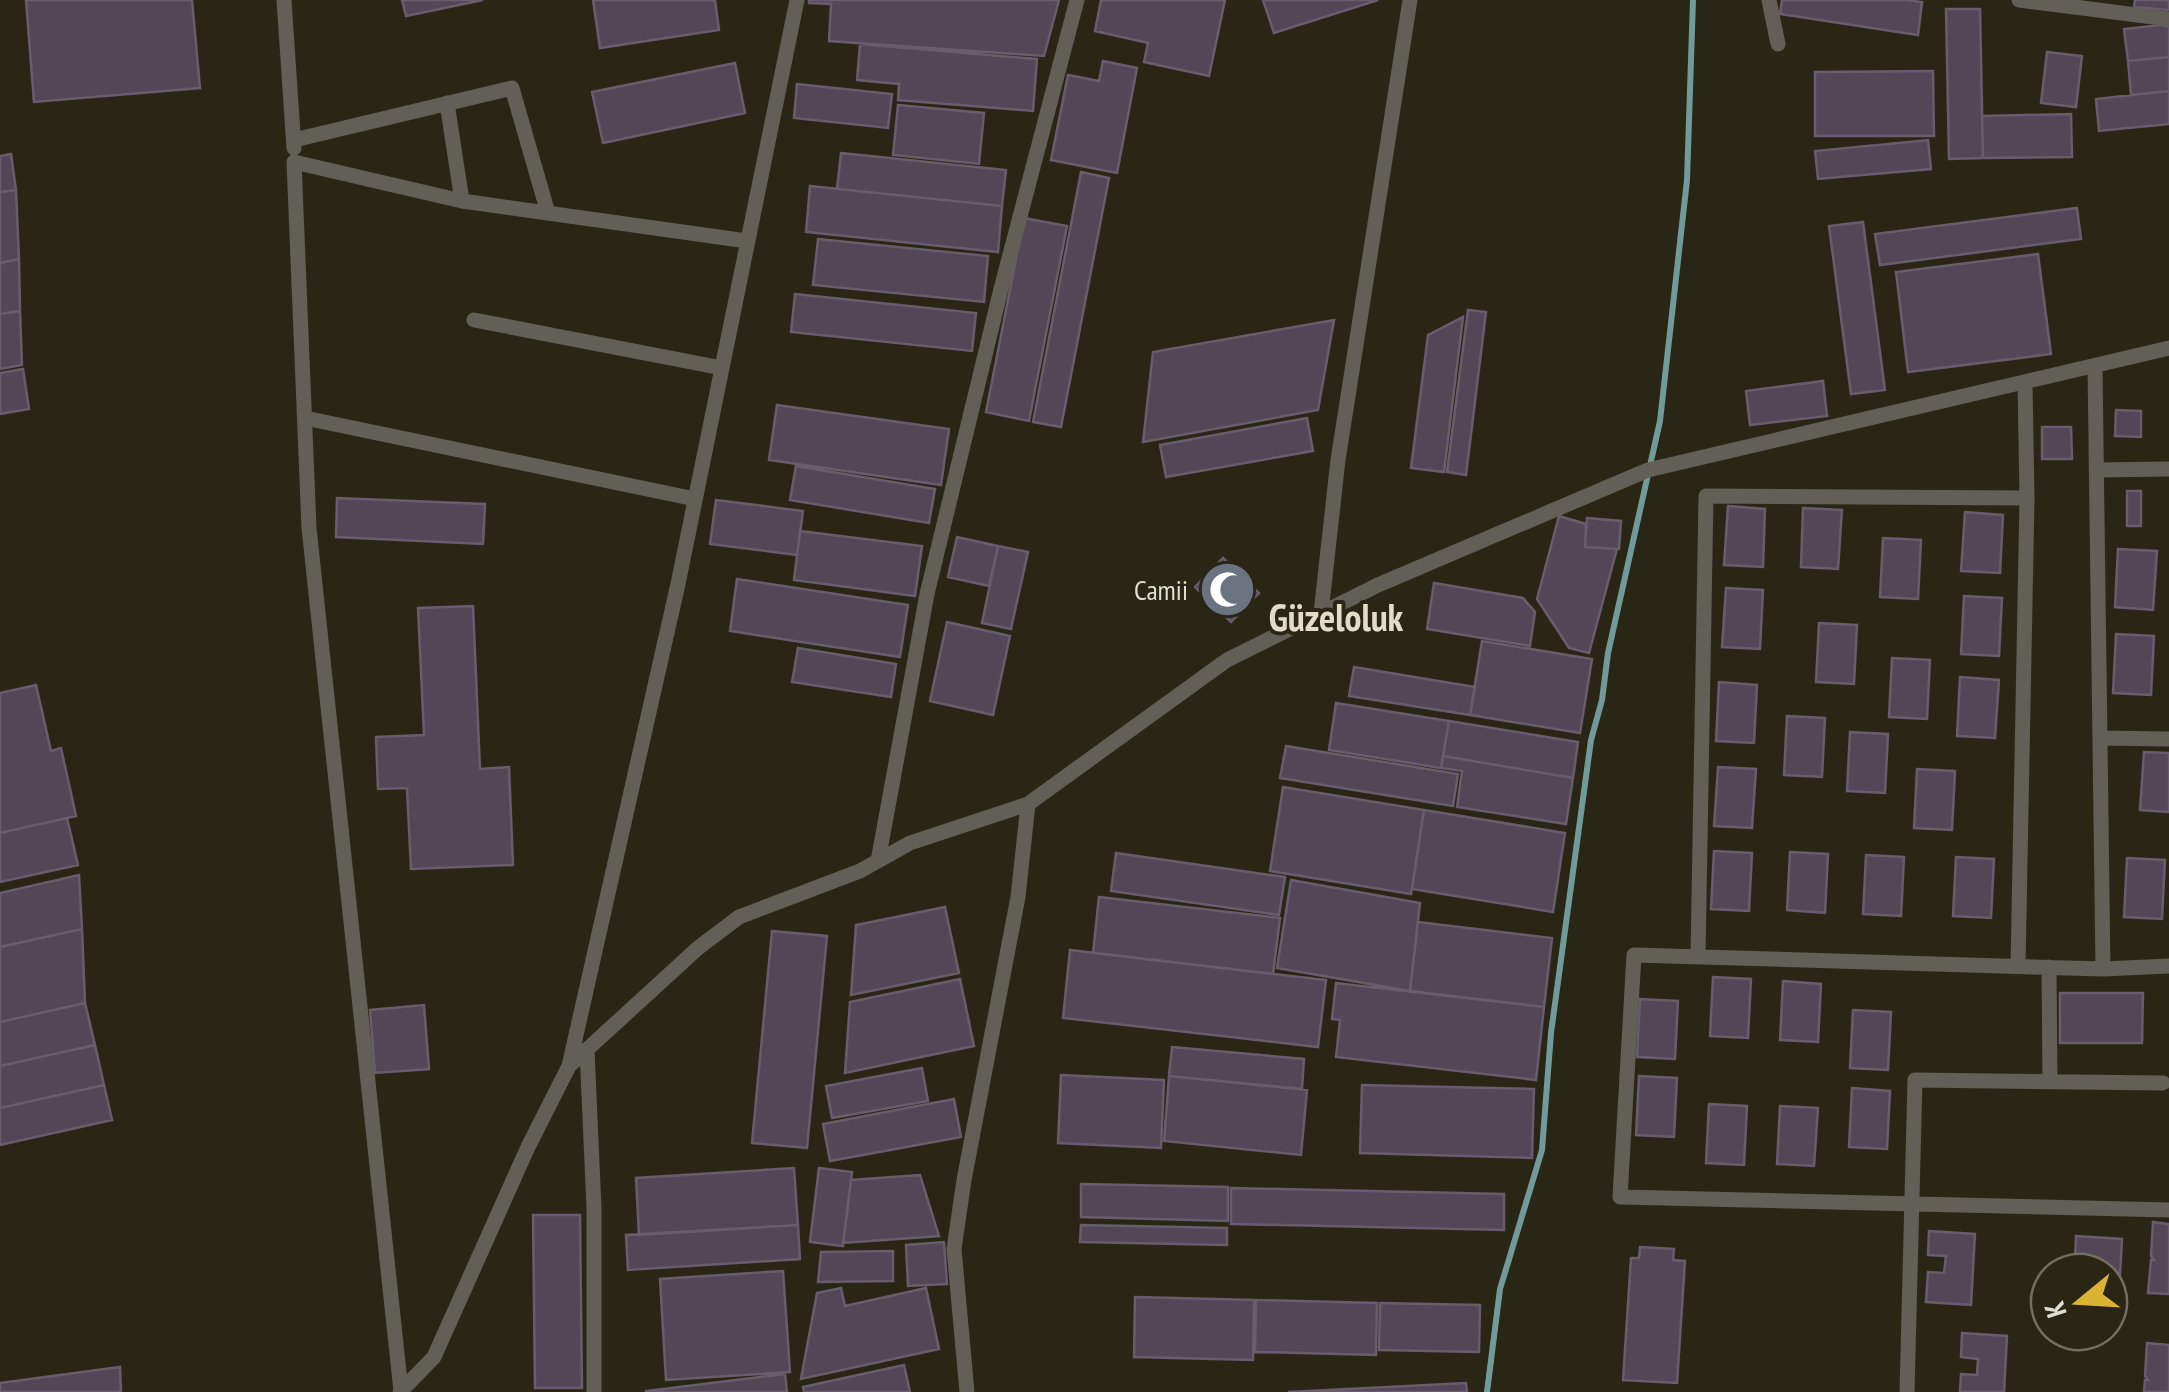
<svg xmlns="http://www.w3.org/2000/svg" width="2169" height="1392" viewBox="0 0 2169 1392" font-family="'PT Sans Narrow',sans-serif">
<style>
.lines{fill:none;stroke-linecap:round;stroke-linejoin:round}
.stream{stroke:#719a9c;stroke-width:6}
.building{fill:#534757;stroke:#695c6d;stroke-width:2.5}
.minor{stroke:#625f57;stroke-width:15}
.labels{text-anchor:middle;stroke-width:8;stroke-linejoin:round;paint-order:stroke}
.poi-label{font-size:28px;fill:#dfded3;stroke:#292615;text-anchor:end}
.district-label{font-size:38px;font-weight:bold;fill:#e1ddc7;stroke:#292615}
</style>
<rect width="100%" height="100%" fill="#292615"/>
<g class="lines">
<!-- stream -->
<path class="stream" d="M1487,1392L1500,1289L1542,1150L1551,1033L1591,740L1602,700L1608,653L1660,421L1687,180L1693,0"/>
</g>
<!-- building -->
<path class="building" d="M26,0H192L200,88L34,102Z
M402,0H483L406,16Z
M593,0H715L719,30L600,48Z
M809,0H1059L1044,56L829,41L831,4L809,3Z
M1101,0H1225L1209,76L1144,62L1148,43L1095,31Z
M1263,0H1378L1274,33Z
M1782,0H1906L1922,2L1918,35L1780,14Z
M2135,0H2169V10L2134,7Z
M1946,9H1980L1983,158L1949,159Z
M2161,25L2169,27V57L2128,61L2124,29Z
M860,44L1037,59L1033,111L898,100L899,84L857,80Z
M2047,52L2082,56L2076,107L2041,103Z
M2169,57V91L2131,95L2128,61Z
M1103,61L1137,68L1117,173L1051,160L1068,75L1099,81Z
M735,63L745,113L603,143L592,92Z
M1933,71L1934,136H1815V72Z
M797,84L892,94L888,128L794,118Z
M2169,91V124L2099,131L2096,99Z
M898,105L984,113L979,164L893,155Z
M2071,114L2072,157L1983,158L1982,116Z
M1928,140L1931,169L1818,179L1815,151Z
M841,153L1006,170L1002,206L837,189Z
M11,154L16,190L0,192V156Z
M1081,172L1109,178L1061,427L1033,422Z
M810,186L1002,206L998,252L806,232Z
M16,190L19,259L0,263V192Z
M2077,208L2081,239L1880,265L1875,234Z
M1024,218L1067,226L1029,421L986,412Z
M1863,222L1885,390L1851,394L1829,226Z
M818,239L988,256L984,302L813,285Z
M2038,254L2051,354L1908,372L1896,272Z
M19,259L20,311L0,314V263Z
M795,294L976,313L972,351L791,332Z
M1468,310L1486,312L1466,475L1447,472Z
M20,311L22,365L0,369V314Z
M1463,317L1444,472L1411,468L1428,335Z
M1334,320L1318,410L1143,442L1153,352Z
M23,369L29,409L0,414V373Z
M1823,381L1827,416L1750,425L1746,391Z
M777,405L949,429L941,485L769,460Z
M2116,410L2141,411V437L2115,436Z
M1307,418L1313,451L1166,477L1160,445Z
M2042,427H2071L2072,459H2042Z
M796,466L935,489L929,523L790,500Z
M2127,491H2141V526H2127Z
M337,498L485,504L483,544L336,537Z
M716,500L803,511L797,555L710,544Z
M1728,506L1765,509L1763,567L1724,565Z
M1803,508L1842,510L1838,569L1801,567Z
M1965,512L2003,515L2000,573L1961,571Z
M1559,516L1586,524L1585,547L1617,549L1589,653L1569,648L1537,599Z
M1587,518L1621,521L1619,549L1585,547Z
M800,531L922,546L915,596L794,580Z
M957,537L998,546L989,586L948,577Z
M1883,538L1921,540L1918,599L1880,597Z
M998,546L1028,552L1011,629L982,623Z
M2118,549L2157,551L2153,610L2115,607Z
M1223,558L1259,593L1231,622L1195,587Z
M737,579L908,605L900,657L730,631Z
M1434,583L1523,598L1535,612L1530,646L1427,629Z
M1726,588L1763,590L1760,649L1722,647Z
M1964,596L2002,598L1999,656L1961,654Z
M473,606L480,769L509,767L513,865L411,869L407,788L378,789L376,737L424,735L418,608Z
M947,622L1010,636L993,715L930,701Z
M1819,623L1857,625L1854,684L1816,682Z
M2116,634L2154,636L2151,695L2113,693Z
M1482,641L1592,659L1580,733L1470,715Z
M798,648L896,664L891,697L792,682Z
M1892,658L1930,660L1927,719L1889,717Z
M1354,667L1475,687L1470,715L1349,696Z
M1960,677L1999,680L1995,738L1957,736Z
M1719,682L1757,685L1754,743L1716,741Z
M36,685L51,751L61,748L76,816L0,833V693Z
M1336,703L1449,721L1441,768L1329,750Z
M1787,716L1825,718L1822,777L1784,775Z
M1449,721L1578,742L1573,778L1443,756Z
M1850,732L1888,734L1885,793L1847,791Z
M1286,746L1458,774L1453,806L1280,778Z
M2144,752L2169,753V812L2140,810Z
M1443,756L1573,778L1566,824L1457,807L1462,771L1441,768Z
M1718,767L1756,769L1752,828L1714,826Z
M1917,769L1955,771L1952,830L1914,828Z
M1283,787L1424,810L1411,894L1270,871Z
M1424,810L1565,833L1553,912L1412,889Z
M67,818L78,865L0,882V833Z
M1714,851L1752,853L1749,911L1711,909Z
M1790,852L1828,854L1825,913L1787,910Z
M1116,853L1285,877L1279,915L1111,891Z
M1866,855L1904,857L1901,916L1863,914Z
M1956,857L1994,859L1991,918L1953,916Z
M2127,858L2165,860L2162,919L2124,917Z
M79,875L82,929L0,947V893Z
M1291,880L1420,903L1410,991L1277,968Z
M1099,897L1280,918L1273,974L1093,953Z
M945,907L959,973L851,995L856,925Z
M1418,922L1552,938L1544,1007L1410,991Z
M82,929L85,1003L0,1022V947Z
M772,931L827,936L807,1148L752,1143Z
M1070,950L1326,980L1318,1047L1063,1018Z
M1713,977L1751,979L1748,1038L1710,1036Z
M960,979L974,1046L845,1073L850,1002Z
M1783,981L1821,984L1818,1042L1780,1040Z
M1336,983L1544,1007L1536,1080L1336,1057L1340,1020L1332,1019Z
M2060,993H2143L2142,1043H2060Z
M1640,999L1678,1001L1675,1059L1637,1057Z
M85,1003L95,1045L0,1066V1022Z
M424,1005L429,1069L375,1073L370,1010Z
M1853,1010L1891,1012L1888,1070L1850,1068Z
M95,1045L104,1085L0,1108V1066Z
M1172,1047L1304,1059L1302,1089L1169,1076Z
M922,1068L928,1101L832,1118L826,1086Z
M1061,1075L1164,1080L1161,1148L1058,1143Z
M1169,1076L1307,1090L1301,1155L1164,1141Z
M1639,1076L1677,1078L1674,1137L1636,1135Z
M104,1085L112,1120L0,1145V1108Z
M1362,1085L1534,1089L1532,1158L1360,1153Z
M1852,1088L1890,1091L1887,1149L1849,1147Z
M954,1099L961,1137L830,1161L823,1124Z
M1709,1104L1747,1106L1744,1165L1706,1163Z
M1780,1106L1818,1108L1814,1166L1777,1164Z
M794,1168L798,1225L639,1235L636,1178Z
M819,1168L852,1172L843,1246L810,1242Z
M920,1175L939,1236L843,1243L851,1180Z
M1081,1184L1228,1187V1221L1081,1217Z
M1231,1188L1504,1194V1230L1231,1224Z
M533,1215H580L582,1388H535Z
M2153,1222L2169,1224V1294L2148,1293L2151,1260H2154L2151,1256Z
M798,1225L800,1259L628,1270L626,1235Z
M1081,1225L1227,1228V1245L1080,1242Z
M1929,1231L1975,1234L1971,1305L1926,1302L1928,1272L1944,1273L1946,1256L1928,1255Z
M2076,1236L2122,1239L2118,1310H2109V1272H2092L2093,1262L2075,1261Z
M944,1242L947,1284L908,1286L906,1245Z
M1640,1247L1674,1249L1673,1260L1685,1261L1677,1383L1623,1380L1631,1258H1639Z
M893,1251V1281L818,1282L821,1252Z
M783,1271L790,1372L666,1380L660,1279Z
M841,1288L845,1306L926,1288L939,1349L801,1379L817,1293Z
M1135,1297L1254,1300L1253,1360L1134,1357Z
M1256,1300L1377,1303L1376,1355L1255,1352Z
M1380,1303L1480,1305L1479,1352L1379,1350Z
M1962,1333L2007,1336L2004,1392H1960L1961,1374L1977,1375L1978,1359L1961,1357Z
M2147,1343L2169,1345V1392H2144L2145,1380H2148L2145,1376Z
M904,1365L910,1392H804L803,1387Z
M120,1367L121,1392H0V1383Z
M785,1374L787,1392H646V1391Z
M1466,1383L1467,1392H1288Z"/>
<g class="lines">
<!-- minor -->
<path class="minor" d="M284,0L294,148
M1769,0L1778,44
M2019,0L2169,19
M447,103L462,201
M294,140L512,88L548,213
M474,320L722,368
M2095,366L2103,969
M2025,383L2027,498
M305,418L695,499
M2096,470L2169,469
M1321,613L1338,460L1410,0
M2100,738L2169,739
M878,861L927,594L1002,285L1077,0
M1698,957L1706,496L2027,498L2018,966
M2169,966L2103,969L1634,955L1620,1197L2169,1210
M2049,967L2050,1082
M587,1050L594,1208V1392
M569,1066L678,584L797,0
M401,1391L309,528L294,162L462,201L747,241
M400,1392L434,1357L528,1147L569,1066L698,948L739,917L860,871L910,843L1028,804L1227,660L1378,585L1648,470L2169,348
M967,1392L954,1249L964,1180L1018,897L1028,804
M1907,1392L1915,1080L2163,1083"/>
</g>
<!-- icons -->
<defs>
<symbol id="mosque-disc" viewBox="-11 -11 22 22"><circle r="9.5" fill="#6b7280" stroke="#292615"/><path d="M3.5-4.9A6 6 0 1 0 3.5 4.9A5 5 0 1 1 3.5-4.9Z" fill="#fff"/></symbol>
</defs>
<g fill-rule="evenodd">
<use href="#mosque-disc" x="1196" y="558" width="63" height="63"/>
</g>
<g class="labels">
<!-- poi labels -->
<g class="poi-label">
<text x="1188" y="600">Camii</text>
</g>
<!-- district labels -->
<g class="district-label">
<text x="1336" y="631">Güzeloluk</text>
</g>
</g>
<!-- north arrow -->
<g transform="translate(2079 1302) rotate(252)"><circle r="48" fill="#292615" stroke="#727061" stroke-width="2.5"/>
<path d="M0-8L18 38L0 25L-18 38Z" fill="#dbb333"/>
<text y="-15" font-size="28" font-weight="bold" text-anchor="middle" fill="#dfded3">K</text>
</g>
</svg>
